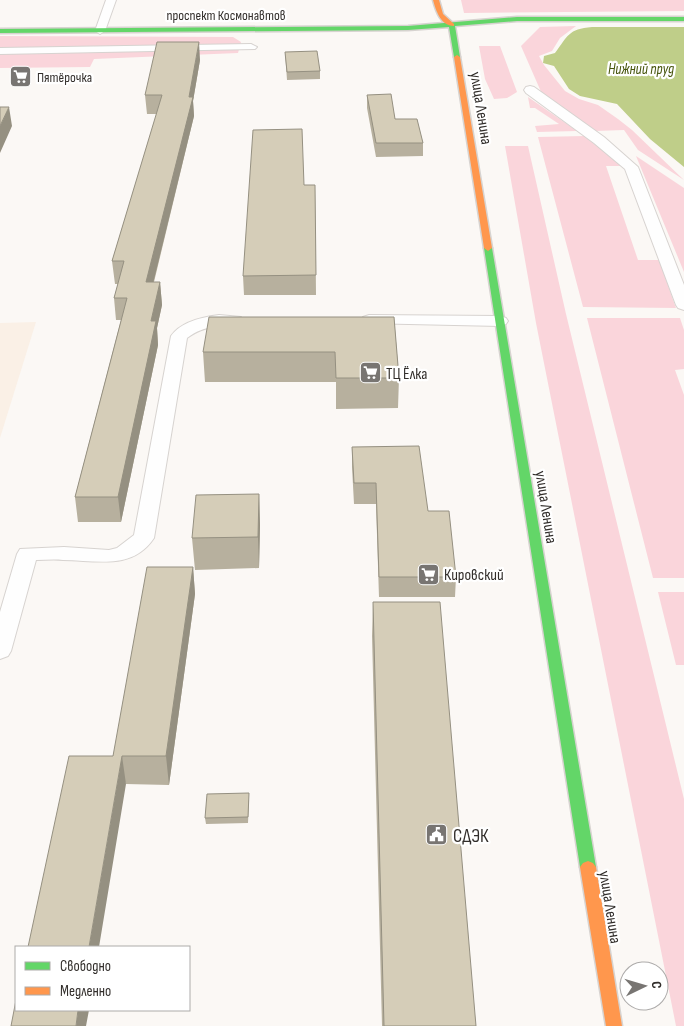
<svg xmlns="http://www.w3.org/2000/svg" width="684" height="1026" viewBox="0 0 684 1026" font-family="'Sofia Sans Condensed',sans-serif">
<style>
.built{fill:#faf0e6}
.green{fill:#fad5db}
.water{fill:#bfce89}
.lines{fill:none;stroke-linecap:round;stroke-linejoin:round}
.street-casing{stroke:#d7d3d0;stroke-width:2}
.fast-casing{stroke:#d7d3d0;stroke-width:3}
.slow-casing{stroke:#d7d3d0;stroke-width:3}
.street{fill:#fefefe;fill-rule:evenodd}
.fast{fill:#63d668;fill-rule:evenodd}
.slow{fill:#ff974d;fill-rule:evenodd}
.wall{fill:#b7b09e}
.shaded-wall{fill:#959081}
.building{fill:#d5cdb8;stroke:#959081}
.labels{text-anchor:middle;stroke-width:4.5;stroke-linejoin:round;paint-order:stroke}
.far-street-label{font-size:14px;fill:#322e2b;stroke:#fff}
.far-poi-label{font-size:14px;fill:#322e2b;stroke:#fff;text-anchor:start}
.far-water-label{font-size:15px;font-style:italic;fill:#47550d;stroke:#fff}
.street-label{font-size:16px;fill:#322e2b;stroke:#fff}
.poi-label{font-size:16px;fill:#322e2b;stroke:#fff;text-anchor:start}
.near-poi-label{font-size:19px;fill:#322e2b;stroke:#fff;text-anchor:start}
</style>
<rect width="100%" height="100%" fill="#fbf8f5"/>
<!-- built -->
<path class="built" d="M36,322L0,438V323Z"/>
<!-- green -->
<path class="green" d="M461,0H684V11L464,13Z
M576,26L560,38L552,51L539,56L544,65L565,91L579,99L598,105L618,119L632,130L684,180L638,150L624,130L595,131L542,94L521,46L540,27Z
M0,36L233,37L241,42L238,53L94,59L90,67L0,68Z
M479,46H500L517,92L507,98L494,99L485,79Z
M528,97L577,131L537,132L535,126L559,124L535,108H530Z
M584,136L623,166H606L638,260H659L676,308L583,307L538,137Z
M505,146H528L566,314L684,799V1026H676L536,323Z
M636,156L684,188V272Z
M587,318H680L684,330V369L675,370L684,395V578H653Z
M658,592H684V665H676Z"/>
<!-- water -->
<path class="water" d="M592,27H684V167L650,139L617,104L580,96L569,89L554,66L543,63L544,56L555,53C568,36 568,29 592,27Z"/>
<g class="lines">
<defs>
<path id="street" d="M106,0H116L105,31L100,34L95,31Z
M251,44L257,47L255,49L0,54V48Z
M530,86L534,87L604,137L638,167L684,285V310L678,308L676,305L625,169L594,143L526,93L524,90L526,87Z
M219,315L241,317L243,320L241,323C219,329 207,323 187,338L154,538C132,571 96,560 63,560C54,559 45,560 36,560L11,651L8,656L0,659V612L17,554L20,549L64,547L109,550L117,548L134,535L171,336C181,322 202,317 219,315Z
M369,315L500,316L506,318L508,321L506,324L500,326L363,323L361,320L363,317Z"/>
<path id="fast" d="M517,17H684V21H517L455,26L460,57L457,59L454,57L449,27L408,30L0,33V29L408,26Z
M488,245L492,248L596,867L593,871L588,873L583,871L580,867L484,248Z"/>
<path id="slow" d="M433,0H439L443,14L454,24V26C441,26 436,11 433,0Z
M457,55L460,57L492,248L488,251L484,248L454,57Z
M588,861L593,863L596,867L622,1026H606L580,867L583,863Z"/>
</defs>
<!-- street casing -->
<use href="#street" class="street-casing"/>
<!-- fast casing -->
<use href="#fast" class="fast-casing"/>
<!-- slow casing -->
<use href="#slow" class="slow-casing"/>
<!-- street -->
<use href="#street" class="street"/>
<!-- fast -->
<use href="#fast" class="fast"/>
<!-- slow -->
<use href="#slow" class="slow"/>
</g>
<!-- wall -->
<path class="wall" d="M285,52L320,71V79L287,80Z
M200,60L193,101L194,116L154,282H160L162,305L157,328L158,345L121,522H78L75,497L121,320H116L114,298L118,284H115L112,261L157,114H147L145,95Z
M367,95L423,143V156L376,157L367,108Z
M304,185H315L316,295H244L243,276Z
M394,317L399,378L398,408L336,409V382H205L203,352Z
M352,447L428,511L456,577L455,597H379L376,504H354L352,467Z
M259,494L260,525L259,568L195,570L192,538Z
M193,567L195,594L169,785L126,784L113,756Z
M373,602L476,1026H382L372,636Z
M249,800L248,823L206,824L205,818Z"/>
<!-- shaded-wall -->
<path class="shaded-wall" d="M199,42L200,60L193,101L194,116L148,304L146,282L189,97Z
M9,107L12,126L0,153V126Z
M160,282L162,305L157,328L158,345L121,522L118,497L151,321Z
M259,494L260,525L259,568L258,537Z
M193,567L195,594L169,785L166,756Z
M122,756L126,784L99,947H89Z
M78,1010H89L86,1026H76Z"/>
<!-- building -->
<path class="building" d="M157,42H199L189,97H193L146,282H160L151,321H156L118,497H75L127,298H114L124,261H112L162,95H145Z
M317,51L320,71L287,72L285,52Z
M391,94L395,119H417L423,143H376L367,95Z
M0,107H9L0,126Z
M302,129L304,185H315L316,275L243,276L253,130Z
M209,317H394L399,378H336L335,352H203Z
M419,446L428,511H449L456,577H379L376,483H354L352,447Z
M259,494L258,537L192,538L196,495Z
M147,567H193L166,756H122L89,947H28L69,756H113Z
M373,602H440L476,1026H384Z
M249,793L248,817L205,818L207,794Z
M16,1000V1010H78L76,1026H11Z"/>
<!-- icons -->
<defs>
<symbol id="supermarket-square" viewBox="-11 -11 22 22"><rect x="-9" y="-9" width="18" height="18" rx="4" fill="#787572" stroke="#fff"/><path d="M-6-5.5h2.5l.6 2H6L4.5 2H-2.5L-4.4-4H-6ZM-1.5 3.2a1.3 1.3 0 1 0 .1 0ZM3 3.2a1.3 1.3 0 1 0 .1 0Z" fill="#fff"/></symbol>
<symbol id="civic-square" viewBox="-11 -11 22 22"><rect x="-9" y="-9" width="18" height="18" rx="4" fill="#787572" stroke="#fff"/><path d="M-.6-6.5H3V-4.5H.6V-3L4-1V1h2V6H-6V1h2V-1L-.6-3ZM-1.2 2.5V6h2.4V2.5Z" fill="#fff"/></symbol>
</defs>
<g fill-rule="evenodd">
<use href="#supermarket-square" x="8" y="64" width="25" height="25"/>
<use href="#supermarket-square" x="358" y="360" width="25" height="25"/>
<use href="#supermarket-square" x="416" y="562" width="25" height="25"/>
<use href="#civic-square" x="424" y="822" width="25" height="25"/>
</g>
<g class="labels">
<!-- far-street labels -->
<g class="far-street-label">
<text x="226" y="20">проспект Космонавтов</text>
</g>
<!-- far-poi labels -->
<g class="far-poi-label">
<text x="37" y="82">Пятёрочка</text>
</g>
<!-- far-water labels -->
<g class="far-water-label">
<text x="641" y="74">Нижний пруд</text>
</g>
<!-- street labels -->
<g class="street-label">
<text transform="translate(482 108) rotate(81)" y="6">улица Ленина</text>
<text transform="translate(547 507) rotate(81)" y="6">улица Ленина</text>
<text transform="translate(611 907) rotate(81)" y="6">улица Ленина</text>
</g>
<!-- poi labels -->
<g class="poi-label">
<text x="386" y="379">ТЦ Ёлка</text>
<text x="444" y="580">Кировский</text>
</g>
<!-- near-poi labels -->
<g class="near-poi-label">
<text x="453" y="842">СДЭК</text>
</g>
</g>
<!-- legend -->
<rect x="15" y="946" width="175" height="65" fill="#ffffff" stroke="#adabaa"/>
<rect x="25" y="962" width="25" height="8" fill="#63d668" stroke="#adabaa"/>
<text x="60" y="971" font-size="15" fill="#322e2b">Свободно</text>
<rect x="25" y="987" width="25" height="8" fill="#ff974d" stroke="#adabaa"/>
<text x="60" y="996" font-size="15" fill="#322e2b">Медленно</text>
<!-- north arrow -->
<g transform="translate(644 986) rotate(85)"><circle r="24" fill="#ffffff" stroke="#adabaa"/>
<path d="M0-4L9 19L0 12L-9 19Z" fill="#787572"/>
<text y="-8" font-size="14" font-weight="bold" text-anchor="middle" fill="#322e2b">С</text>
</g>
</svg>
